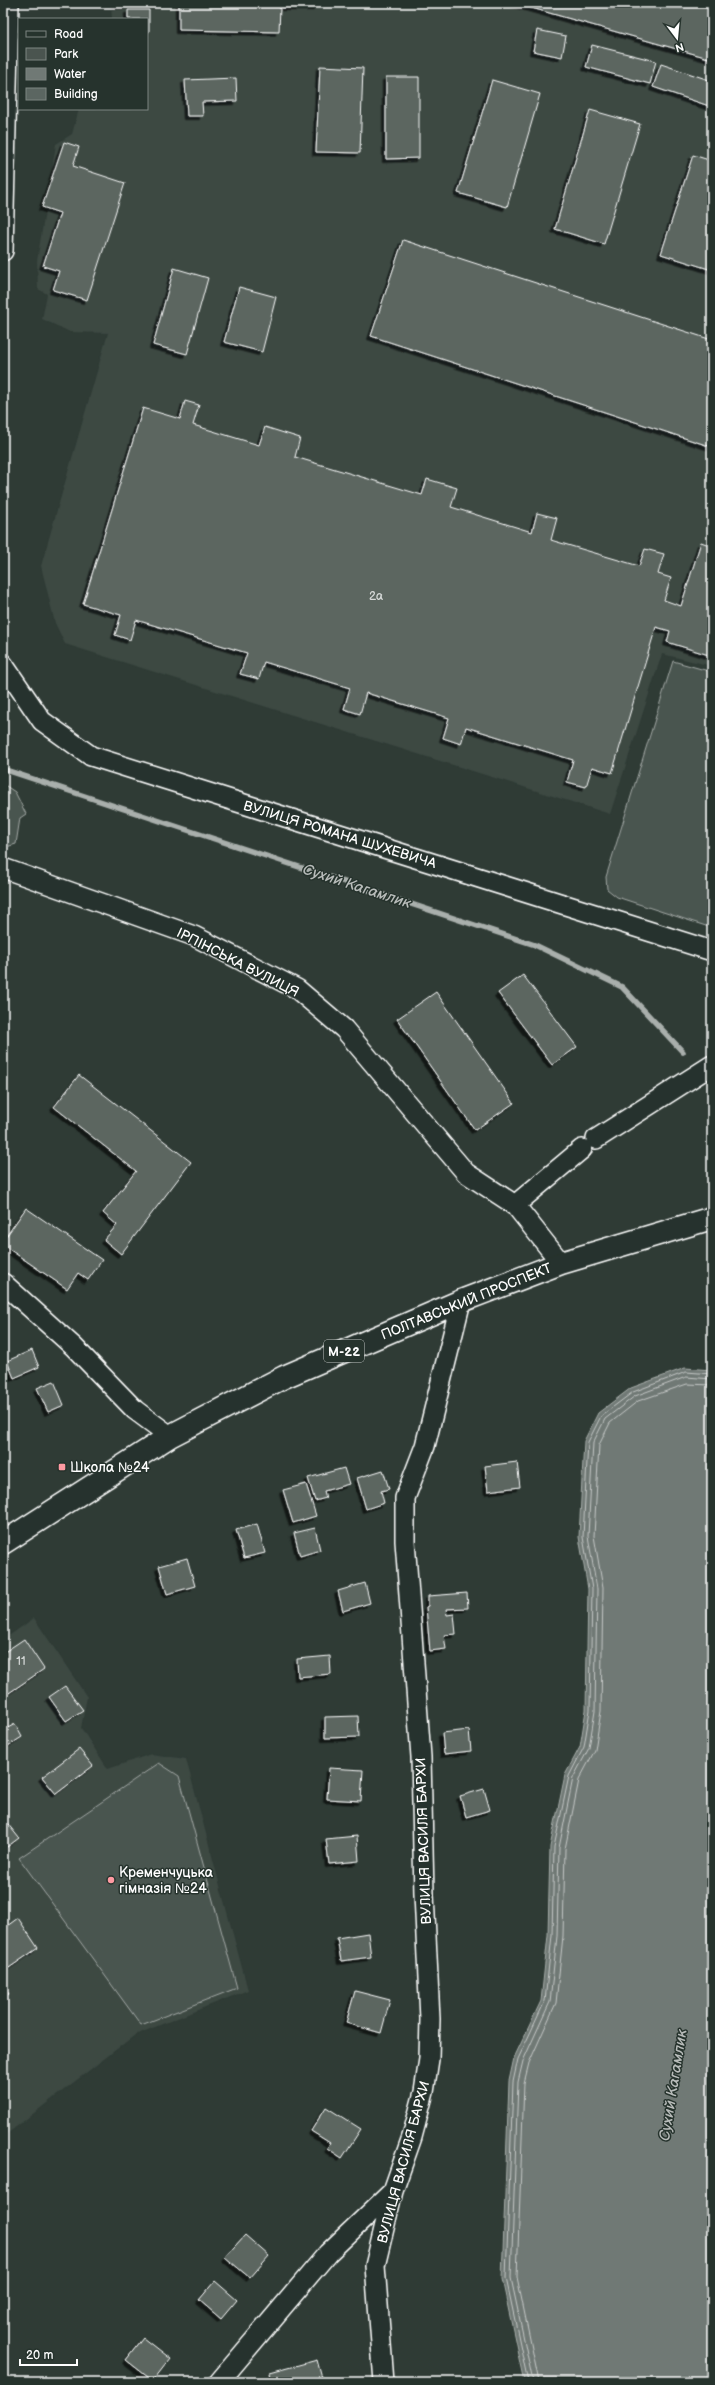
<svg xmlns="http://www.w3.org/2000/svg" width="715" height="2385" viewBox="0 0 715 2385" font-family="'Balsamiq Sans',sans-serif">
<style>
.built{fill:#3c4842}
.green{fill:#4a544f;stroke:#a4aaa7}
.water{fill:#707975;stroke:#a9afac}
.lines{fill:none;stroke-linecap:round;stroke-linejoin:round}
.shore{stroke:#c6c9c8;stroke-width:1}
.stream{stroke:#a9afac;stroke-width:5.5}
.building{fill:#5b6661;stroke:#fff;filter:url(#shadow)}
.minor-casing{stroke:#fff;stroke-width:22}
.highway-casing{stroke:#fff;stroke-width:25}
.minor{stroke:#26332d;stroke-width:19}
.highway{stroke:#26332d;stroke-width:22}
.poi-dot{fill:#ff9aa2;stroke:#26332d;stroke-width:1.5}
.labels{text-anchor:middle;stroke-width:3;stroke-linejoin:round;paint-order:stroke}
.number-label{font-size:12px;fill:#d6d9d8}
.shield{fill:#26332d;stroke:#bec2c0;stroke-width:1}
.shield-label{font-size:13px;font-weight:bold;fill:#fff}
.street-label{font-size:14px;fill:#fff;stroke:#26332d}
.poi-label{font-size:14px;fill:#fff;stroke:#26332d;text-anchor:start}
.water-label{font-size:15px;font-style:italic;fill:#b8bcba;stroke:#26332d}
</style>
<defs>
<filter id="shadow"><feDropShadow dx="-3.5" dy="3.5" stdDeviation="0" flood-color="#0009"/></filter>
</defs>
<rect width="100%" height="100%" fill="#2f3b35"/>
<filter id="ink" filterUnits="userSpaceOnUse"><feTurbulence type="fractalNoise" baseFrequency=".025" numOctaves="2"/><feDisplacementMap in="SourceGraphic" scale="8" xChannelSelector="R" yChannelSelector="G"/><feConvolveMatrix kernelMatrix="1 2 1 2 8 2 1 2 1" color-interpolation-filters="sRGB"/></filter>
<g filter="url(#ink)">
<!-- built -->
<path class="built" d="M111,3H712V666L662,654L610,814L65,644L55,623L41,566L108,333L70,332L42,319L47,294L38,289L37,261L56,144L72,134L79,109H147V19H112Z
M34,1618L87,1697L81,1728L108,1769L151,1754L186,1759L248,1990L135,2035L3,2137V1640Z"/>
<!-- green -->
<path class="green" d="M673,661L712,672V928L617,897L607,889L606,877Z
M3,784L15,792L26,814L20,818L16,844L3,848Z
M159,1763L179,1776L237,1988L141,2025L19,1858Z"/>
<!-- water -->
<path class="water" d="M685,1368L712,1370V2382H524L502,2279L509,2081L514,2058L541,2001L548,1935L550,1847L565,1775L580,1747L586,1710L588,1589L579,1537L584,1441L598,1413L631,1388Z"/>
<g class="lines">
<!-- shore -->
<path class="shore" d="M528,2382L506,2278L513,2082L518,2059L545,2001L552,1935L554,1847L569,1776L584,1747L590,1710L592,1589L583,1537L588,1442L601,1416L633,1392L686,1372L712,1374
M533,2382L511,2278L518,2082L523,2061L550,2002L557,1936L559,1848L573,1778L589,1748L595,1711L597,1589L588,1536L593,1443L605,1419L635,1396L686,1377L712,1379
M539,2382L517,2277L524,2083L529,2063L556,2003L563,1936L565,1849L579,1780L595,1750L601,1711L603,1588L594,1536L599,1445L610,1423L638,1401L687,1384L712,1385"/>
<!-- stream -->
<path class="stream" d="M3,769L535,945L622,987L683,1052"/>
</g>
<!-- building -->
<path class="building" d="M115,3H157V5H115Z
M179,3H317V7H280L279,32L179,30Z
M514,3H712V59Z
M128,10H149V32H147V19H128Z
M537,30L566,36L562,57L533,51Z
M592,45L656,61L650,84L586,67Z
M661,64L712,81V107L653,87Z
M320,66L363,68L360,153L316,152Z
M386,77H419V158L386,159Z
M236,78L237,101L202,102L203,116H187L185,80Z
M492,80L540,94L507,207L458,193Z
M590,110L640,124L604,244L555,229Z
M64,142L79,147L73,166L125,183L87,300L53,290L59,271L43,266L60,213L42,207Z
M693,155L712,161V270L661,254Z
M403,240L712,340V447L371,336Z
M174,268L208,278L187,354L153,345Z
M239,287L276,297L262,352L224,342Z
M185,401L199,405L193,425L259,445L265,427L300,438L295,457L422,495L427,479L457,488L451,507L532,532L537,513L557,518L551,540L554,541L639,566L645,549L664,554L658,574L671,578L664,600L681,606L701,542L712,546V656L667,642L670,631L656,627L612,773L592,767L586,787L567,782L573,760L466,727L461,744L443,738L449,718L366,693L360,714L344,709L350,688L264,662L259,679L240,674L247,653L136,620L130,640L115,635L121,615L83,604L143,408L180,419Z
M523,975L577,1047L552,1065L498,993Z
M436,992L514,1103L475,1130L397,1019Z
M79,1075L191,1162L121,1254L104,1240L117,1225L103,1213L136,1171L54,1107Z
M26,1208L102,1260L88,1280L78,1273L67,1289L3,1245V1241Z
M32,1350L39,1367L14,1378L7,1361Z
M54,1381L64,1405L48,1412L37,1388Z
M517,1462L520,1487L488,1491L485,1466Z
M344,1468L349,1484L324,1491L326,1498L315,1501L308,1478Z
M383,1470L389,1489L381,1491L384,1503L366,1509L357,1478Z
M306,1484L316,1516L293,1523L283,1490Z
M257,1524L265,1553L244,1558L236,1530Z
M315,1528L320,1550L300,1556L294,1533Z
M187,1558L195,1586L167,1594L159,1566Z
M365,1583L370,1603L343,1611L338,1591Z
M467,1593L468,1608L446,1609L447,1615L454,1614L456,1634L444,1635L446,1649L430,1651L426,1607L428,1606V1596Z
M24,1639L44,1669L3,1697V1653Z
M330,1656L331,1674L298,1677L297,1659Z
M65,1686L83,1710L66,1721L49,1697Z
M358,1716L359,1737L325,1738V1717Z
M3,1723L6,1729L15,1724L22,1737L3,1749Z
M469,1730L471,1751L444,1754L442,1733Z
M79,1749L93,1766L56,1794L42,1777Z
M329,1768L363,1770L361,1801L327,1799Z
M484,1789L490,1810L466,1817L460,1796Z
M3,1818L19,1838L3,1850Z
M357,1836L359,1861L329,1864L326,1839Z
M18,1918L38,1948L3,1972V1929Z
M368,1933L371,1957L341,1961L337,1938Z
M3,1985L9,1994L3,1998Z
M355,1991L390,2000L381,2033L346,2023Z
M326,2107L361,2129L342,2158L327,2148L330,2143L311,2131Z
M245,2235L269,2256L250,2278L225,2257Z
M215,2281L237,2300L221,2319L199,2300Z
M143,2338L170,2359L153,2381L126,2360Z
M317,2360L323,2382H271L269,2373Z"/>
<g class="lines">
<defs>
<path id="minor" d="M3,251L9,3
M3,664L42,721L91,756L712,951
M3,868L194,936L297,989L344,1029L466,1173L515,1205L561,1263
M596,1139L712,1065
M515,1205L582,1149
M3,1283L74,1347L135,1410L170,1436
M219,2382L328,2253L393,2191
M384,2382L375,2266L393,2191L412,2137L424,2092L429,2059L430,2019L424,1894L421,1757L405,1541V1498L425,1446L461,1301"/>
<path id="highway" d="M3,1543L170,1436L284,1377L461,1301L561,1263L712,1218"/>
</defs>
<!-- minor casing -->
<use href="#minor" class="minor-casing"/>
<!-- highway casing -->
<use href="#highway" class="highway-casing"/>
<!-- minor -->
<use href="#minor" class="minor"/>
<!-- highway -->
<use href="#highway" class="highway"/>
</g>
</g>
<!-- markers -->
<g class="poi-dot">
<rect x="58" y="1463" width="8" height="8" rx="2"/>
<circle cx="111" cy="1880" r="4"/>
</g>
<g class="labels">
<!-- number labels -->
<g class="number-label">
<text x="376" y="600">2а</text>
<text x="21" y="1665">11</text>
</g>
<!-- shield labels -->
<rect class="shield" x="324" y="1340" width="40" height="22" rx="3"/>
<g class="shield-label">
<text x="344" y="1356">М-22</text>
</g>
<!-- street labels -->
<g class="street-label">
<text transform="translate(340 834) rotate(17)" y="5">ВУЛИЦЯ РОМАНА ШУХЕВИЧА</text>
<text transform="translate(238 962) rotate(27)" y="5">ІРПІНСЬКА ВУЛИЦЯ</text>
<text transform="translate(466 1301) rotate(-22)" y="5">ПОЛТАВСЬКИЙ ПРОСПЕКТ</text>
<text transform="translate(423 1841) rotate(-92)" y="5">ВУЛИЦЯ ВАСИЛЯ БАРХИ</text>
<text transform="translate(403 2162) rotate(-75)" y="5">ВУЛИЦЯ ВАСИЛЯ БАРХИ</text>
</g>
<!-- poi labels -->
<g class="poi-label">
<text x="70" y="1472">Школа №24</text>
<text x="119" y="1877">Кременчуцька<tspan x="119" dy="16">гімназія №24</tspan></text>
</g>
<!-- water labels -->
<g class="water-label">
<text transform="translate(357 886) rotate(18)" y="5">Сухий Кагамлик</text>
<text transform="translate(673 2085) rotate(-81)" y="5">Сухий Кагамлик</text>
</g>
</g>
<!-- margin -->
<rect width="715" height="2385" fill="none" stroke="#26332d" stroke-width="16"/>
<rect x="8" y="8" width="699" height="2369" fill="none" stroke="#fff" stroke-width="1.5" filter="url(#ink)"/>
<!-- legend -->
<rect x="18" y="18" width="130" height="92" fill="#26332d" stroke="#7d8581"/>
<rect x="26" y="31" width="20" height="6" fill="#26332d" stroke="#7d8581"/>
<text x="54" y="38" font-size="12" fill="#ffffff">Road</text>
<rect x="26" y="48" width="20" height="12" fill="#4a544f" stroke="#7d8581"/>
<text x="54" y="58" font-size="12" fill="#ffffff">Park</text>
<rect x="26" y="68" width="20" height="12" fill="#707975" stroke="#7d8581"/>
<text x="54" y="78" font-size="12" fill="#ffffff">Water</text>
<rect x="26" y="88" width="20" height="12" fill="#5b6661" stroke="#7d8581"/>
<text x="54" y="98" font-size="12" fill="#ffffff">Building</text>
<!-- north arrow -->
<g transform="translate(677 38) rotate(164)" stroke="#26332d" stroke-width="3" paint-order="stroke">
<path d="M0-3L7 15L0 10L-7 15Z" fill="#ffffff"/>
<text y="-6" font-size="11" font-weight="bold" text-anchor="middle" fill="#ffffff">N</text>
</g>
<!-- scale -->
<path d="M20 2359v6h57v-6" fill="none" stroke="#ffffff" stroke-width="2"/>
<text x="26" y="2359" font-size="12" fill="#ffffff" stroke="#26332d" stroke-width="3" paint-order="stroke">20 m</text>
</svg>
